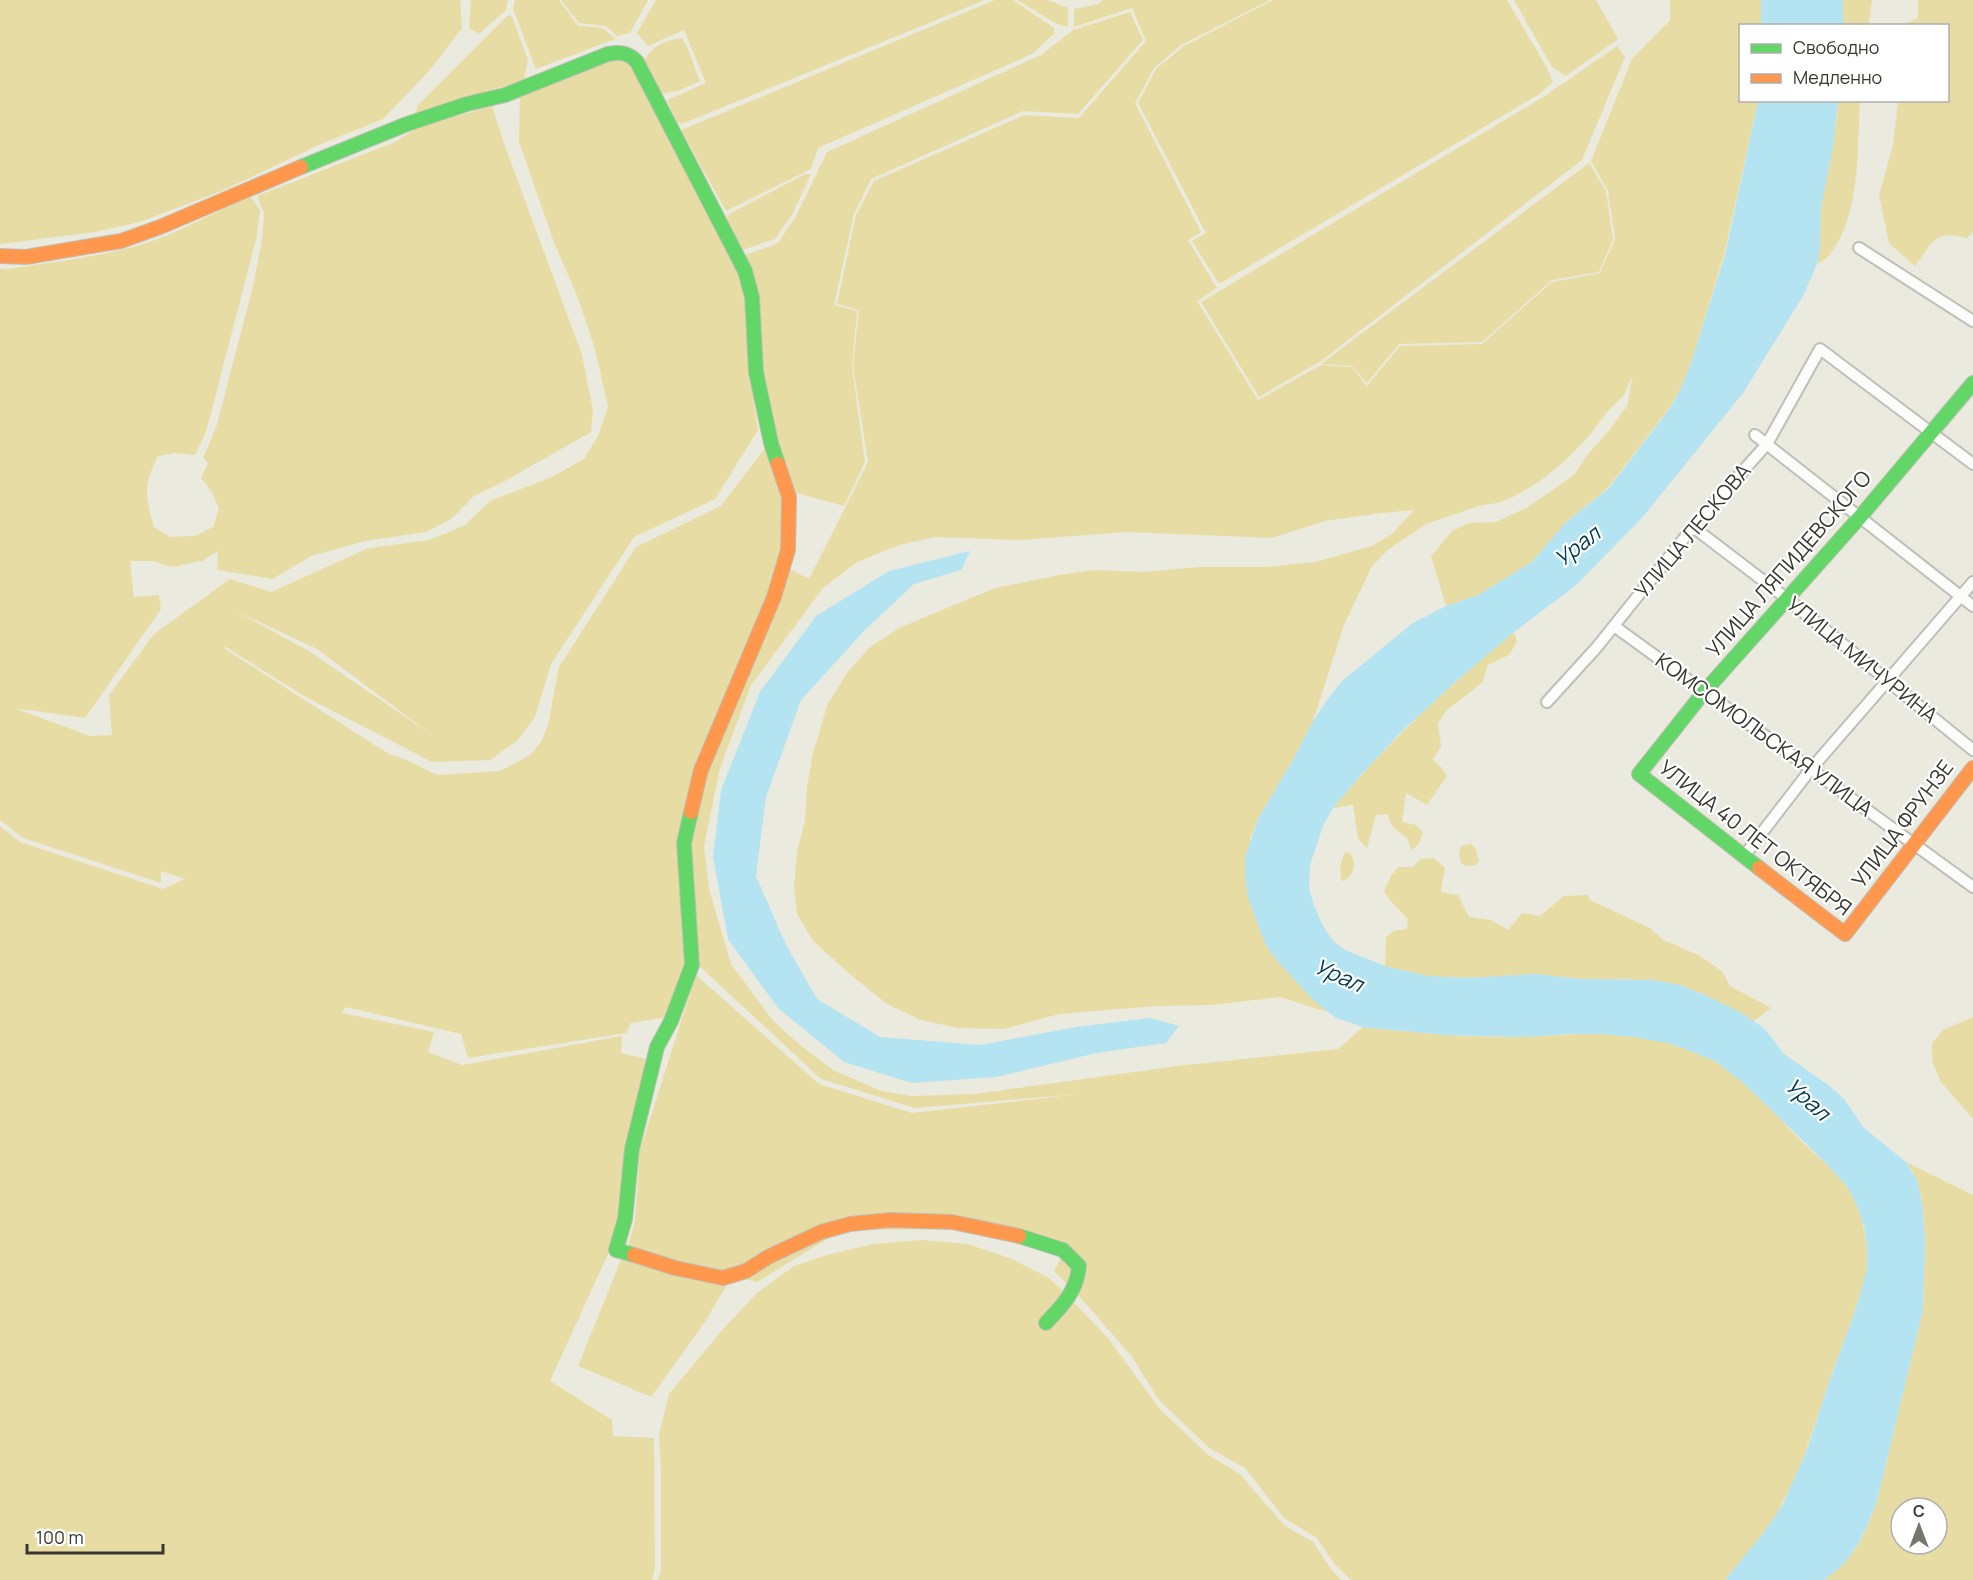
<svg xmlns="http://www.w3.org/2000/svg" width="1973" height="1580" viewBox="0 0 1973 1580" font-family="Manrope,sans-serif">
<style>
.green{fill:#e7dda4;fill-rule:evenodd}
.water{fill:#b4e3f2}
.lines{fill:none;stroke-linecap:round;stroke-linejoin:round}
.street-casing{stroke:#c0bfb7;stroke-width:14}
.fast-casing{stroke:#c0bfb7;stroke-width:16}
.slow-casing{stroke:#c0bfb7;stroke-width:16}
.street{stroke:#fcfcfa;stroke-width:10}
.fast{stroke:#63d668;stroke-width:14}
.slow{stroke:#ff974d;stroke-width:14}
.labels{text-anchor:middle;stroke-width:4.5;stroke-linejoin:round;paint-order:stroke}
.street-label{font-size:21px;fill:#38372f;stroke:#fff}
.water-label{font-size:22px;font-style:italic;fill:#003c4d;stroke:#fff}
</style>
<rect width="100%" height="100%" fill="#ebeadf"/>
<!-- green -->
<path class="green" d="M0,0H460L462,28L430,70L383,119L321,144L224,190L140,222L95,232L0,244Z
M471,0H508L506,10L479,34L469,28Z
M515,0H559L578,26L603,28L615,39L536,69L513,9Z
M561,0H648L630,33L617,36L606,26L579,23Z
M656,0H985L682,124L677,122L667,100L706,83L684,30L648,46L637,33Z
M995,0H1013L1054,28V34L1032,54L818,148L811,169L726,211L681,130Z
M1017,0H1048L1068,8V27L1057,24Z
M1103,0H1270L1181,45L1154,68L1135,103L1201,232L1188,240L1217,288L1197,301L1258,400L1321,365L1352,367L1367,386L1400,346L1482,344L1552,282L1600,273L1615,239L1608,191L1591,161L1632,59L1670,20V0H1761V25L1740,26V100L1758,101L1724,255L1690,366L1681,388L1670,407L1608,488L1566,522L1532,562L1478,595L1446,606L1431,556L1452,531L1469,523L1496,522L1528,507L1574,475L1588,454L1608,432L1627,406L1633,374L1624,395L1607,412L1589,436L1565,461L1540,481L1517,495L1498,503L1482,505L1426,524L1388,550L1372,566L1344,625L1313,721L1295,756L1258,819L1250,839L1293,979L1327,1012L1280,997L1212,1005L1157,1006L1059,1014L1004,1029L958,1028L921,1020L887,1004L852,976L813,941L797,914L794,887L797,852L805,820L807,786L813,753L827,706L847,673L869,648L899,628L995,588L1059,575L1094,570L1144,572L1199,567H1266L1315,562L1372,546L1392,534L1414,510L1382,513L1325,521L1272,538L1126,532L1020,540L936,537L899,545L857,562L823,588L751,685L720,768L704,846L709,889L731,964L773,1021L800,1045L833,1070L881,1091L912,1096L975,1094L1177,1066L1338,1049L1363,1027C1412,1032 1460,1037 1509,1037C1564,1037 1621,1026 1674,1045C1687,1049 1703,1054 1715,1061C1746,1079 1773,1111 1797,1137C1814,1154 1835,1168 1848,1189C1856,1201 1862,1216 1864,1230C1867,1242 1869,1256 1867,1268C1867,1276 1863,1284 1861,1292C1853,1318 1843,1344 1833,1370C1817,1415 1806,1460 1783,1502C1770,1527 1745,1560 1725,1580H1351L1335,1565L1317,1538L1284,1518L1245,1468L1209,1448L1158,1399L1133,1358L1078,1295L1054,1271L1061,1258L1000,1229L842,1230L757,1282L627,1251L635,1221L640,1150L696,975L819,1084L912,1113L1080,1094L915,1108L821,1079L696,963L686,841L703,770L786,567L809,579L868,462L853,366L859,310L837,304L856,215L874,181L1024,115L1079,118L1146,41L1132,8L1074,27V9L1099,4Z
M1273,0H1507L1547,68L1553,82L1538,95L1219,284L1192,241L1206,233L1138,103L1156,69L1184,46Z
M1514,0H1596L1618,39L1566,76L1552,67Z
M1843,0H1872L1869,25L1843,26Z
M1918,0H1973V232L1967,238C1934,229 1933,242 1915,266L1889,243L1879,195L1893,145L1898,101L1948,100V26L1901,25L1918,18Z
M1130,12L1143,40L1078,114L1023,111L871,179L854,214L834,305L857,311L852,367L865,462L844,506L793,492L771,430L743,256L778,243L796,216L827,152L1041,55L1073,30Z
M508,15L512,17L528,60L524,80L415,114L418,105Z
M682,38L688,49L700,81L678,91L661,94L644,61C653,45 664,41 682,38Z
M1617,46L1625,57L1582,160L1321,361L1259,397L1201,302L1548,94Z
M614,55L633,59L741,266L747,295L749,368L758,430L715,499L634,537L551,664L535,717L517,741L490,760L432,762L304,696L224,646L225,649L389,754L404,759L438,775L500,771L530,755L541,742L548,725L559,667L636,547L721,506L765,448L788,500L775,587L681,841L690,965L674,1016L631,1023L626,1033L468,1058L461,1034L346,1007L342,1013L434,1032L428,1052L462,1065L622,1036L621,1053L650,1060L622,1213L613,1243L550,1381L612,1420L613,1436L654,1438L655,1568L652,1580H0V826L20,842L163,889L185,879L161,871V883L23,838L0,820V269H8C57,261 111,256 158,239C190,227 219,209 251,197L260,210L257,236L206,432L195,455L176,453L158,456C143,487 145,494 154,527L170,537L195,536L213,527L219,509L212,492L201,478L208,463L203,458L216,428L253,286L262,239L264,213L257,196L395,142L418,127L492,106L505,146L582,355L593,410L591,432L505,481L474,496L451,519L426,532L365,541L311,556L273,579L217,570L218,551L202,561L172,567L153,561H130L134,597L159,595L161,609L85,718L14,708L90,736L112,735L109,695L154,634L230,579L271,592L369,548L430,540L465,525L490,501L552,477L584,459L598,436L608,407L595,349L578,298L555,245L519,142L520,96ZM236,611L317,649L432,735L307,650Z
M1838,101H1860C1857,149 1861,212 1831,253C1828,258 1822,261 1817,264C1821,245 1819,227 1821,208C1825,172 1836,137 1838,101Z
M1589,163L1606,191L1613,239L1599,272L1552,280L1482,342L1399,344L1367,383L1352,366L1321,364Z
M805,174H811L793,213L775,239L740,251L725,221L729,214Z
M1514,632L1517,642L1509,655L1488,665L1483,682L1446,711L1438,723L1441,746L1433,760L1441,767L1447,776L1427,805L1406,793L1402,822L1416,825L1423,833L1418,845L1412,850L1407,838L1392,826L1387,814L1376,815L1367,848L1358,839L1353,805L1333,808C1387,742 1449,686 1514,632Z
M1471,844L1476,849L1479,861L1475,865L1466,866L1461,863L1459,854L1461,846Z
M1349,852C1358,861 1354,878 1342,881C1339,871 1340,864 1344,854Z
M1434,858L1445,868L1441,892L1458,895L1469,917L1491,920L1508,930L1522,913L1540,916L1564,896L1588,895L1590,900L1650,928L1663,940L1698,955L1722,971L1730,986L1771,1008L1754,1021L1703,994L1680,985L1630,979H1581L1535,974L1469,978L1428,976L1385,966L1386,937L1394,931L1407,929L1408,920C1400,909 1389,902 1384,891L1392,874L1399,867H1413L1420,859Z
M1973,1017V1119L1941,1082L1932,1061V1043L1943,1030Z
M1906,1162L1973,1195V1580H1824C1852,1563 1867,1531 1877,1501L1923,1310L1925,1246L1923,1210L1921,1196L1913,1172ZM1901,1508H1937V1544H1901Z
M921,1240L968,1244L1012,1259L1047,1277L1062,1290L1108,1338L1159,1408L1208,1455L1239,1473L1284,1525L1313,1542L1331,1569L1341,1580H658L661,1571V1473L659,1435L669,1394L723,1329L757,1293L794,1266L827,1255L873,1244Z
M621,1260L726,1286L705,1322L651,1397L578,1366Z"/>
<!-- water -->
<path class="water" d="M1761,0H1843V25H1761Z
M1758,101H1838L1833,147L1821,208L1820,250L1817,264L1803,296L1743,393L1642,518L1575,586L1514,632L1453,684L1399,734L1360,776L1333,808L1323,826L1310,865L1309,887L1313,903L1321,922L1332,940L1345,950L1385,966L1428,976L1469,978L1535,974L1581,979L1653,980L1680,985L1703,994L1738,1011L1764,1028L1784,1054L1831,1087L1844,1099L1864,1128L1906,1162L1918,1182L1923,1210L1925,1246L1923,1310L1877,1501C1866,1531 1852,1563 1824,1580H1725L1764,1532L1783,1504L1808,1447L1828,1385L1856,1308L1867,1269V1249L1864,1226L1856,1203L1847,1187L1824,1161L1742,1082L1715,1061L1672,1044L1634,1037L1602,1034H1569L1524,1037L1444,1035L1363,1027L1336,1018L1313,1000L1278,962L1266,946L1248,898L1245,875V857L1258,819L1295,756L1313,721L1330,696L1342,681L1413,623L1446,606L1478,595L1532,562L1566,522L1609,488L1670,408L1681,388L1690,366L1725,255Z
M970,551L961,570L914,584L865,630L801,700L766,797L756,876L786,945L817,999L880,1037L980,1045L1076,1027L1150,1018L1179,1026L1166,1043L1097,1053L996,1077L912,1083L844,1062L778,1008L728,939L713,857L721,790L760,692L816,616L889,571Z"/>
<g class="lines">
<defs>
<path id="street" d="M1859,248L1973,321
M1755,435L1973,606
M1693,527L1786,598L1973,750
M1614,626L1973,887
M1547,702L1597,647L1693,527L1767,444L1820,349L1973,464
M1744,856L1811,769L1973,582"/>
<path id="fast" d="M301,167L407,124L467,104L505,95L608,54C620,52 628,52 637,62L745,271L752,297L756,372L771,443L778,464
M1759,868L1639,774L1704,692L1860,517L1973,383
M1019,1236L1063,1250L1079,1266C1077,1291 1062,1306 1046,1323
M634,1255L616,1250L625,1219L632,1149L657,1047L671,1021L692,965L684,843L691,812"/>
<path id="slow" d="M0,256L26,257L121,241L160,227L301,167
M691,812L701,770L774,597L788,550L789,497L778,464
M1759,868L1845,934L1973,768
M634,1255L675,1268L723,1278L746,1271L768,1257L821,1232L850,1224L890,1220L952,1222L1019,1236"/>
</defs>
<!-- street casing -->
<use href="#street" class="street-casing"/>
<!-- fast casing -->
<use href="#fast" class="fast-casing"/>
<!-- slow casing -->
<use href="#slow" class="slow-casing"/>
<!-- street -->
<use href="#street" class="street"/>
<!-- fast -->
<use href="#fast" class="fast"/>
<!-- slow -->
<use href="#slow" class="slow"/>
</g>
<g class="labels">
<!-- street labels -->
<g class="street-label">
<text transform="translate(1693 531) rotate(-50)" y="7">УЛИЦА ЛЕСКОВА</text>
<text transform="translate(1789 564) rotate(-49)" y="7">УЛИЦА ЛЯПИДЕВСКОГО</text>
<text transform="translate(1862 660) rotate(39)" y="7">УЛИЦА МИЧУРИНА</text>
<text transform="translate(1764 735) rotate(36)" y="7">КОМСОМОЛЬСКАЯ УЛИЦА</text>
<text transform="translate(1903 824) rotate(-53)" y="7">УЛИЦА ФРУНЗЕ</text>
<text transform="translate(1755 838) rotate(38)" y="7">УЛИЦА 40 ЛЕТ ОКТЯБРЯ</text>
</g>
<!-- water labels -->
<g class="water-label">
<text transform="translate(1577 546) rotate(-38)" y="8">Урал</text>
<text transform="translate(1339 975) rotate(24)" y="8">Урал</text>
<text transform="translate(1808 1099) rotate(42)" y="8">Урал</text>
</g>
</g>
<!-- legend -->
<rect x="1739" y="24" width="210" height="78" fill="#ffffff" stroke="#afafac" stroke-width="1.5"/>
<rect x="1751" y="44" width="30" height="9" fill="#63d668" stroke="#afafac" stroke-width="1.5"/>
<text x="1793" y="54" font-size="18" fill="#38372f">Свободно</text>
<rect x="1751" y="74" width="30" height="9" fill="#ff974d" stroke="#afafac" stroke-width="1.5"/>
<text x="1793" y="84" font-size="18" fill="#38372f">Медленно</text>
<!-- north arrow -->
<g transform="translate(1919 1526)"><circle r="28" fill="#ffffff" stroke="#afafac" stroke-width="1.5"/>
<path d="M0-4.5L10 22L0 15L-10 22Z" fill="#77766d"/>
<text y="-9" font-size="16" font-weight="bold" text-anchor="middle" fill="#38372f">С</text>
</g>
<!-- scale -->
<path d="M27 1544v9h136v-9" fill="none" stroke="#38372f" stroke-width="3"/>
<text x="36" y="1544" font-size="18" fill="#38372f" stroke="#ffffff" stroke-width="4.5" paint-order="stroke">100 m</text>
</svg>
